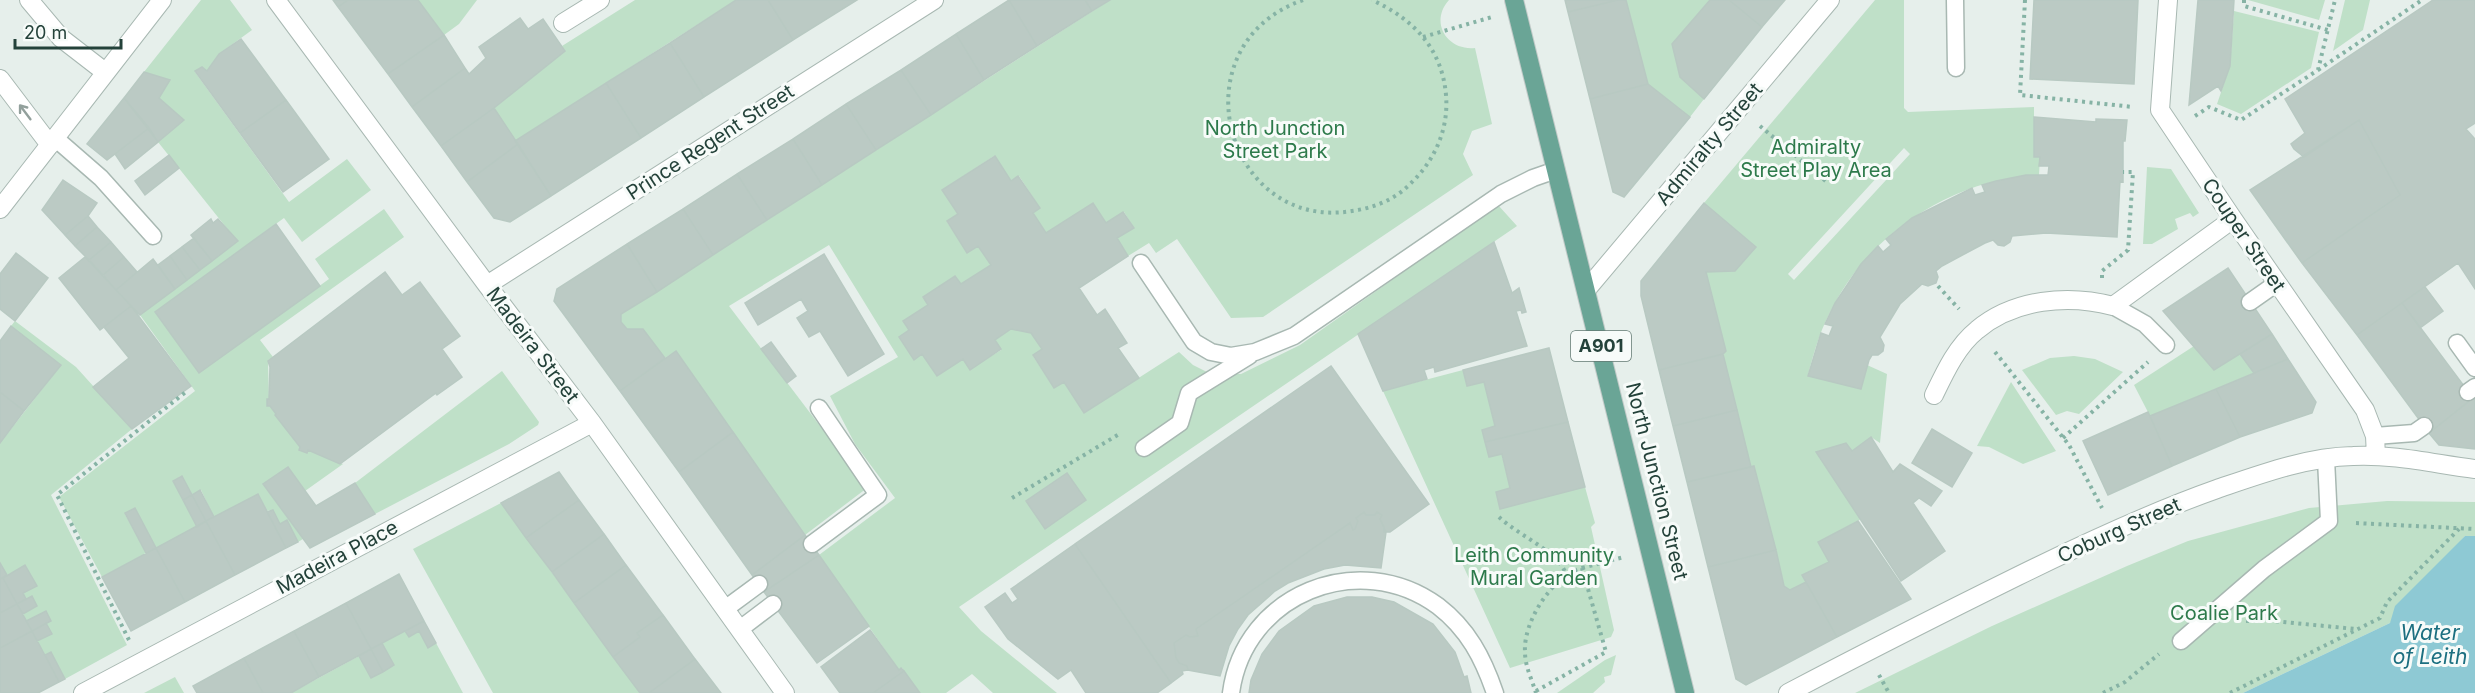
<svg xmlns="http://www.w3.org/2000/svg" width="2475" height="693" viewBox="0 0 2475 693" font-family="Inter,sans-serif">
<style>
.green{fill:#bfe0c8;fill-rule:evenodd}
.water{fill:#8ec9d4}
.building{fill:#bbcac4;stroke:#b8c9c2;stroke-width:1.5}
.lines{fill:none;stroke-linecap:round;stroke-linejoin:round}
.lane-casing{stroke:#a8b8b2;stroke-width:19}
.street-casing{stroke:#a8b8b2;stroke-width:20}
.primary-casing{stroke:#c2cac8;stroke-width:20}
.path{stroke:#86b3a5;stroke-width:4;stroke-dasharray:3 4.5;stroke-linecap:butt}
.lane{stroke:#fff;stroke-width:16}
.street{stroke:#fff;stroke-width:18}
.primary{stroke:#6aa596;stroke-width:18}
.oneway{stroke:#92a09c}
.labels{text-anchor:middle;stroke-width:6;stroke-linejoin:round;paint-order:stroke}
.shield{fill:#f7fbf9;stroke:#637a73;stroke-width:1.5}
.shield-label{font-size:18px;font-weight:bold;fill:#24423a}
.park-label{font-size:20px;fill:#2d7a4b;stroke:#f7fbf9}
.street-label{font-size:20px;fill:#24423a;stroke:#f7fbf9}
.water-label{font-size:21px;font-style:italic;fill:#1c6f80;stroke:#f7fbf9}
</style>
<rect width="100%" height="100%" fill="#e6efeb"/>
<!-- green -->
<path class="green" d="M201,0H230L252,30L219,54L207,71L202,67L195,72L289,202L347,159L371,190L302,242L284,218L155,312L199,373L329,279L315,259L384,209L404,237L260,340L273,357L268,361L269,399L267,400V406H270L300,447L343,464L305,491L288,467L263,484L303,539L298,542L287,520L280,524L273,510L214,517L201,490L192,495L181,476L173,481L197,527L156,548L134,508L125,514L146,553L102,577L59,497L195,391L140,315L237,241L158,142L184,120L159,98L170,80L144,72Z
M418,0H477L459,24L444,35Z
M635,0H736L515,141L494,108L565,51L562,46Z
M1110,0H1449C1429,22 1447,51 1475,48L1492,124L1472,131L1463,154L1473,175L1263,317L1231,318L1177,239L1156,253L1149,243L1128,256L1117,238L1134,228L1124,212L1106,223L1093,203L1046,233L1033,213L1040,208L1019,176L1011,181L994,156L942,190L958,214L947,222L967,252L978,246L991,265L961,284L955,276L923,297L928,305L903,321L909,330L899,337L914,359L922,354L937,376L963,359L970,369L1001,350L995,340L1011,329L1031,333L1042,349L1033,356L1054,388L1064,382L1084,413L1179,352L1193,365L1211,374H1241L1300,345L1498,205L1517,226L959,607L981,631L1057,693H993L972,674L946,693H920L902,668L899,670L819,555L895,498L855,444L830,396L898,357L829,245L729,306L867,488L805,535L676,351L665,358L643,329H627L621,322V314Z
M1626,0H1710L1672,44L1680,77L1704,99L1690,117L1648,84Z
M1875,0H1904V108L1908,112L2034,107V157H2040L2039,175C1957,178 1874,230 1835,303C1822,325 1814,351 1808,375L1860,389L1867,365L1887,374L1880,443L1871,437L1852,451L1861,519L1818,542L1829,562L1802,575L1806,582L1790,590L1784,586L1754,466L1751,467L1723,354L1725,351L1706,272L1735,271L1756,247L1704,203ZM1904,148L1910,154L1794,280L1788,274Z
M2248,0H2325L2319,20Z
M2345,0H2370L2363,30L2333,51Z
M2234,11L2319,32L2311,68L2241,114L2217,104L2230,66Z
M2147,167L2171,169L2199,213L2193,217L2190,213L2175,219L2178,229L2152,244H2143Z
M15,321L76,367L132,429L51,495L127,645L65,679L51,652L45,655L37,641L51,634L46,623L51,621L46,612L26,621L23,614L37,606L32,597L26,599L23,593L36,586L25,566L7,575L0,563V443L61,365L11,326Z
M2194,346L2240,354L2254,373L2150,416L2134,385Z
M2074,356L2095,359L2123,372L2079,414L2067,411L2056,415L2022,370L2050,358Z
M1463,370L1467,386L1484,382L1510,488L1496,492L1500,508L1585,487L1595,523L1591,527L1614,630L1611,637L1510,668L1383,391Z
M502,371L539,422L538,425L509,444L375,514L355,483Z
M2011,382L2056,451L2023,464L1989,447L1977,446Z
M2387,501L2475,502V536H2465L2390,623L2243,693H1855L1992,626L2127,566L2188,541L2309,508Z
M501,503L640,693H493L413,549Z
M405,631L409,637L419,631L428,647L436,643L463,693H291L359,656L371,678L394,665L382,643Z
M1616,655L1611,675L1604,677L1605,682L1593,693H1557L1605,660Z
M175,677L184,693H144Z"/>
<!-- water -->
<path class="water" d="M2465,536H2475V693H2243L2390,623L2395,606Z"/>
<!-- building -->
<path class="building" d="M333,0H348L338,7Z
M348,0H418L444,35L388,74L338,7Z
M736,0H768L793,40L704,97L670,43Z
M768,0H857L793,40Z
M1009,0L1037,46L984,80L956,34Z
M1009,0H1085L1092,11L1037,46Z
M1085,0H1110L1092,11Z
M1565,0H1618L1568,12Z
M1618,0H1626L1648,84L1590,99L1568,12Z
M1710,0H1729L1762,27L1704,99L1680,77L1672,44Z
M1729,0H1785L1762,27Z
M2034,0H2138L2134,84L2030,79Z
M2198,0H2234L2230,66L2221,91L2218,86L2189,105Z
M2433,0H2475V123L2466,129L2475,139V289L2458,263L2357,335L2302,263L2400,195L2359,120L2304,157L2294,149L2291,144L2305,133L2285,99Z
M520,18L528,29L543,19L565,51L494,108L441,146L412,107L465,68L469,74L486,58L479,47Z
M956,34L984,80L931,115L901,70Z
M444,35L465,68L412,107L388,74Z
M241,39L286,100L240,133L195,71L202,67L207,71L219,54Z
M670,43L704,97L641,138L606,83Z
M901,70L931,115L876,150L846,104Z
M144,72L170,80L159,98L184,120L158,142L124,98Z
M606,83L641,138L551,196L515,141Z
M1648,84L1690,117L1624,197L1613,192L1590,99Z
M124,98L149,128L107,160L87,144Z
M286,100L329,159L283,192L240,133Z
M846,104L876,150L822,185L793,139Z
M494,108L518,144L467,182L441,146Z
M2034,117L2096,122V119L2127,120L2125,141H2123V182L2120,181L2117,237L2046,233L2012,236L2010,242L2004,246L1998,245L1993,240L1985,243L1942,266L1936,271L1938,277L1936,283L1928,286L1922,284L1900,304L1880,337L1884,345L1883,351L1878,355H1872L1869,360L1861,389L1808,376L1821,333L1829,336L1833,326L1825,324L1835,303L1861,264L1878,246L1883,252L1891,245L1886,239L1912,218L1972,188L1975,195L1985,192L1982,185L1996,181L2026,175H2048L2049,166H2039L2040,157H2034Z
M2359,120L2400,195L2302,263L2250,190Z
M149,128L158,142L125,169L115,154Z
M793,139L822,185L767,220L737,174Z
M518,144L551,196L510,222L494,218L467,182Z
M169,155L179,168L145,195L135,181Z
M995,156L1011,181L1018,176L1040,208L1033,213L1046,233L1093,203L1106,223L1123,212L1134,228L1117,238L1128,256L1079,288L1097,315L1105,309L1127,343L1118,348L1139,378L1084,413L1064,382L1054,388L1033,355L1042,349L1031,333L1011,329L995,340L1001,349L970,370L963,359L937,376L922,354L914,360L899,337L909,330L903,321L928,305L923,297L955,276L961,284L991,265L978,246L967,253L947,221L958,214L942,190Z
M737,174L767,220L713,255L683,209Z
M63,180L97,203L88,216L65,235L42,210Z
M1704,203L1756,247L1735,271L1706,272L1726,351L1723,354L1659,370L1641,296V281Z
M683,209L713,255L657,292L627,244Z
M88,216L97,227L75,246L65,235Z
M211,219L213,223L218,219L238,241L212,261L191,235Z
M276,224L320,286L199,373L155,312Z
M97,227L111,242L89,260L75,246Z
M194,238L212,261L200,270L182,247Z
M111,242L124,257L103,275L89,260Z
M1494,242L1512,293L1519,288L1526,312L1522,313L1521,310L1516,311L1527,346L1435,372L1434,367L1424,370L1427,379L1383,391L1358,334Z
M627,244L657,292L621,314V322L627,329H643L665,358L620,391L554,301L557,289Z
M182,247L200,270L187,280L170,256Z
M16,253L48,278L15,321L0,309V274Z
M824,254L884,354L848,376L820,331L809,337L797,318L808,311L801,299L758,325L745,303Z
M170,256L187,280L175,289L158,265Z
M85,257L131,306L100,330L59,278Z
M124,257L137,272L116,290L103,275Z
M153,259L175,289L140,315L116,290Z
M2228,268L2272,334L2214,370L2163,311Z
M385,272L402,295L420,282L460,336L442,349L462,377L437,395L436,393L340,464L308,450L307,453L299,450L300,447L275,415L276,414L270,406H267V399H269L270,367L268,361Z
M2425,287L2443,311L2420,328L2402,303Z
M2402,303L2473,398L2429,433L2357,335Z
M131,306L191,386L132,429L93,387L129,358L104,327Z
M11,326L61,365L24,411L0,392V341Z
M2272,334L2288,359L2254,373L2240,354Z
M771,342L796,376L787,383L761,349Z
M1549,348L1568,422L1485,442L1482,430L1495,426L1484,382L1467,386L1463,370Z
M676,351L733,432L679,472L620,391Z
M1723,354L1737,410L1673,426L1659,370Z
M2288,359L2316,402L2312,413L2240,437L2216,389Z
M1331,366L1429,504L1390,532H1384V527L1380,519L1382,515L1377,512L1375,515H1366L1364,512L1356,518L1358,521L1355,529L1353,530L1350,523L1196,629L1198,636L1190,637L1186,635L1174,643L1176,658L1179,663L1187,666L1188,670L1182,671L1183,674L1171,683L1075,544Z
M2216,389L2240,437L2172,466L2150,416Z
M0,392L24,411L0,443Z
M2473,398L2475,400V449L2439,445L2429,433Z
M1737,410L1751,467L1687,482L1673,426Z
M2148,412L2172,466L2108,495L2083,441Z
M1568,422L1585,487L1500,509L1496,492L1510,488L1502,454L1489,457L1485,442Z
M1932,429L1972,453L1952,487L1912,463Z
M733,432L805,535L752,575L679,472Z
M1871,437L1893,472L1900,464L1942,491L1931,506L1919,498L1913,503L1945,551L1901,581L1816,452L1846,443L1852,451Z
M1754,466L1776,550L1708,567L1687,482Z
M288,467L316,506L355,483L375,514L310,548L263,484Z
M559,472L579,500L526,538L501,503Z
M1067,473L1086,500L1045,529L1026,501Z
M182,476L192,495L183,500L173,481Z
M200,490L214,517L206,521L192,495Z
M258,494L286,548L235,575L206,521Z
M192,495L206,521L197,527L183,500Z
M579,500L604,534L552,572L526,538Z
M135,508L156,548L146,553L125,513Z
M273,510L280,524L287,520L298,542L286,548L267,512Z
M1364,512L1366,515H1375L1377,512L1382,515L1380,519L1386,532L1381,568L1345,565L1324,569L1288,583L1275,591L1248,615L1238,629L1229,646L1220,676L1188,670L1187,666L1179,663L1176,658L1174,643L1186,635L1190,637L1198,636L1196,629L1350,523L1353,530L1355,529L1358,521L1356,518Z
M206,521L235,575L185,602L156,548Z
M1858,521L1911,599L1837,637L1802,575L1829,562L1818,542Z
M604,534L626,565L574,603L552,572Z
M805,535L819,555L764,592L752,575Z
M1075,544L1171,683L1157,693H1086L1071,670L1058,679L1008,639L985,607L1005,593L1012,603L1018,599L1011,589Z
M156,548L185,602L131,631L102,577Z
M1776,550L1784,586L1790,590L1806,582L1837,637L1746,685L1736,679L1708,567Z
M819,555L869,626L817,663L764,592Z
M0,563L7,575L0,579Z
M25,565L37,586L23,593L26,599L17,604L3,578Z
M626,565L663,615L637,633L640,637L613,657L574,603Z
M399,574L424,621L371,649L346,603Z
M3,578L17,604L0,613V579Z
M32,596L37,606L23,614L17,604Z
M1347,597H1372L1394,602L1433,624L1455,652L1464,677L1467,676L1471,693H1249L1251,680L1262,654L1279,631L1314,606Z
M346,603L371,649L319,677L294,631Z
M17,604L32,631L0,648V613Z
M46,611L51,621L32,631L26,621Z
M663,615L695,659L649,693H640L613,657L640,637L637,633Z
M424,621L436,643L428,648L419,631L409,637L405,631Z
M46,623L52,634L37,641L32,631Z
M870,630L899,670L901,668L904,671L873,693H840L821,667Z
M32,631L59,682L38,693H0V648Z
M294,631L319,677L291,693H263L244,658Z
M382,643L394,665L383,672L371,649Z
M371,649L383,672L371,678L359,656Z
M51,652L65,679L59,682L45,655Z
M244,658L263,693H197L193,686Z
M695,659L721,693H649Z
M904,671L920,693H873Z"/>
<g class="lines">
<defs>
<path id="lane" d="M1955,0L1956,68
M55,138L101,178L153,236
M1141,263L1194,342L1211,352L1231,356L1255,352L1294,336L1501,194L1533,178L1556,170
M2250,302L2277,283
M2113,306L2145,324L2166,345
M2457,343L2475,368
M2468,392L2475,387
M2375,436L2414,433L2424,426
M1144,448L1180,423L1189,393L1249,356
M812,544L878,495L819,408
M725,609L759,584
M740,629L773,604
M2181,641L2264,569L2329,521L2326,459
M1231,693C1244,594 1359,548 1438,606C1468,629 1483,658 1495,693"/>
<path id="street" d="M29,0L61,38L105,72
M276,0L487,285L592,423L785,693
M2168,0L2160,110L2233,219L2365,410L2375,436L2376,456
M563,23L600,0
M0,79L50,145
M0,209L162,0
M487,285L934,0
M1587,289L1830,0
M1934,395C1945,372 1957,346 1977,330C2014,299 2068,294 2113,306L2233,219
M83,693L592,423
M1788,693C1864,653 1941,614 2018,576C2083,544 2149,513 2217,489C2261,474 2307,457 2353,456C2394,454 2435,464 2475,469"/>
<path id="primary" d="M1514,0L1685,693"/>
</defs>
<!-- lane casing -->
<use href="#lane" class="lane-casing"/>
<!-- street casing -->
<use href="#street" class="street-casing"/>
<!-- primary casing -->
<use href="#primary" class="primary-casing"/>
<!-- path -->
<path class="path" d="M1303,0C1174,46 1226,232 1352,211C1373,208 1394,200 1409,185C1434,162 1449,130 1446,95C1442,48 1413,19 1372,0
M2025,0L2020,95L2133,107
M2244,0V6L2328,30
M1423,37L1492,17
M2318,70L2422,0
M2195,116L2209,107L2241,120L2318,70L2335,0
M1760,126L1828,183
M2102,278V271L2128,250L2133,172H2123
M1938,286L1959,309
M1995,352L2069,445L2102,508
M2063,438L2148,362
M1012,498L1121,433
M1499,517C1519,536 1558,551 1566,574
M2356,523L2475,529
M1582,568L1624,557
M2246,621L2264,620L2355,629
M129,640L57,495L187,391
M1879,675L1889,693
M1536,691L1606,652L1582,568C1552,576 1523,622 1525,652C1525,666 1532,680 1536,693
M2103,693L2125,682L2159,654
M2230,693L2380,618L2387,602L2459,529"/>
<!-- lane -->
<use href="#lane" class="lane"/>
<!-- street -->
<use href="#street" class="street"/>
<!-- primary -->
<use href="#primary" class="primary"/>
</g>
<!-- one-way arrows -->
<defs><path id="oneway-shaft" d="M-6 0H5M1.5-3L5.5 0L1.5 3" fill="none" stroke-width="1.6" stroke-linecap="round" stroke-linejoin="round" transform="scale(1.5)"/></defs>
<use class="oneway" href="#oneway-shaft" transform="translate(25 112) rotate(-127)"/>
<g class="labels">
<!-- shield labels -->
<rect class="shield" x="1571" y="331" width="60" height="30" rx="4.5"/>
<g class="shield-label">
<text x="1601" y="352">A901</text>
</g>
<!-- park labels -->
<g class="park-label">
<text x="1275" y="135">North Junction<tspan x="1275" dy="23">Street Park</tspan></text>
<text x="1816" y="154">Admiralty<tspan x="1816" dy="23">Street Play Area</tspan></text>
<text x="1534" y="562">Leith Community<tspan x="1534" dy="23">Mural Garden</tspan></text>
<text x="2224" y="620">Coalie Park</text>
</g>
<!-- street labels -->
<g class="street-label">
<text transform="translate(710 142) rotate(-33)" y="7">Prince Regent Street</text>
<text transform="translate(1709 144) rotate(-50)" y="7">Admiralty Street</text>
<text transform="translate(2244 235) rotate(56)" y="7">Couper Street</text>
<text transform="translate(533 345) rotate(53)" y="7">Madeira Street</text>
<text transform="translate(1657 481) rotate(76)" y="7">North Junction Street</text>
<text transform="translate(2119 530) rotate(-24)" y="7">Coburg Street</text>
<text transform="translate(337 557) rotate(-28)" y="7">Madeira Place</text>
</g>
<!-- water labels -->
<g class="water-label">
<text x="2430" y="640">Water<tspan x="2430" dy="24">of Leith</tspan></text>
</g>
</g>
<!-- scale -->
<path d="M15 39v9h106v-9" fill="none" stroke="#24423a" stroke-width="3"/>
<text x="24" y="39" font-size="18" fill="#24423a" stroke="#f7fbf9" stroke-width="4.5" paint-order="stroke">20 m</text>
</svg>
